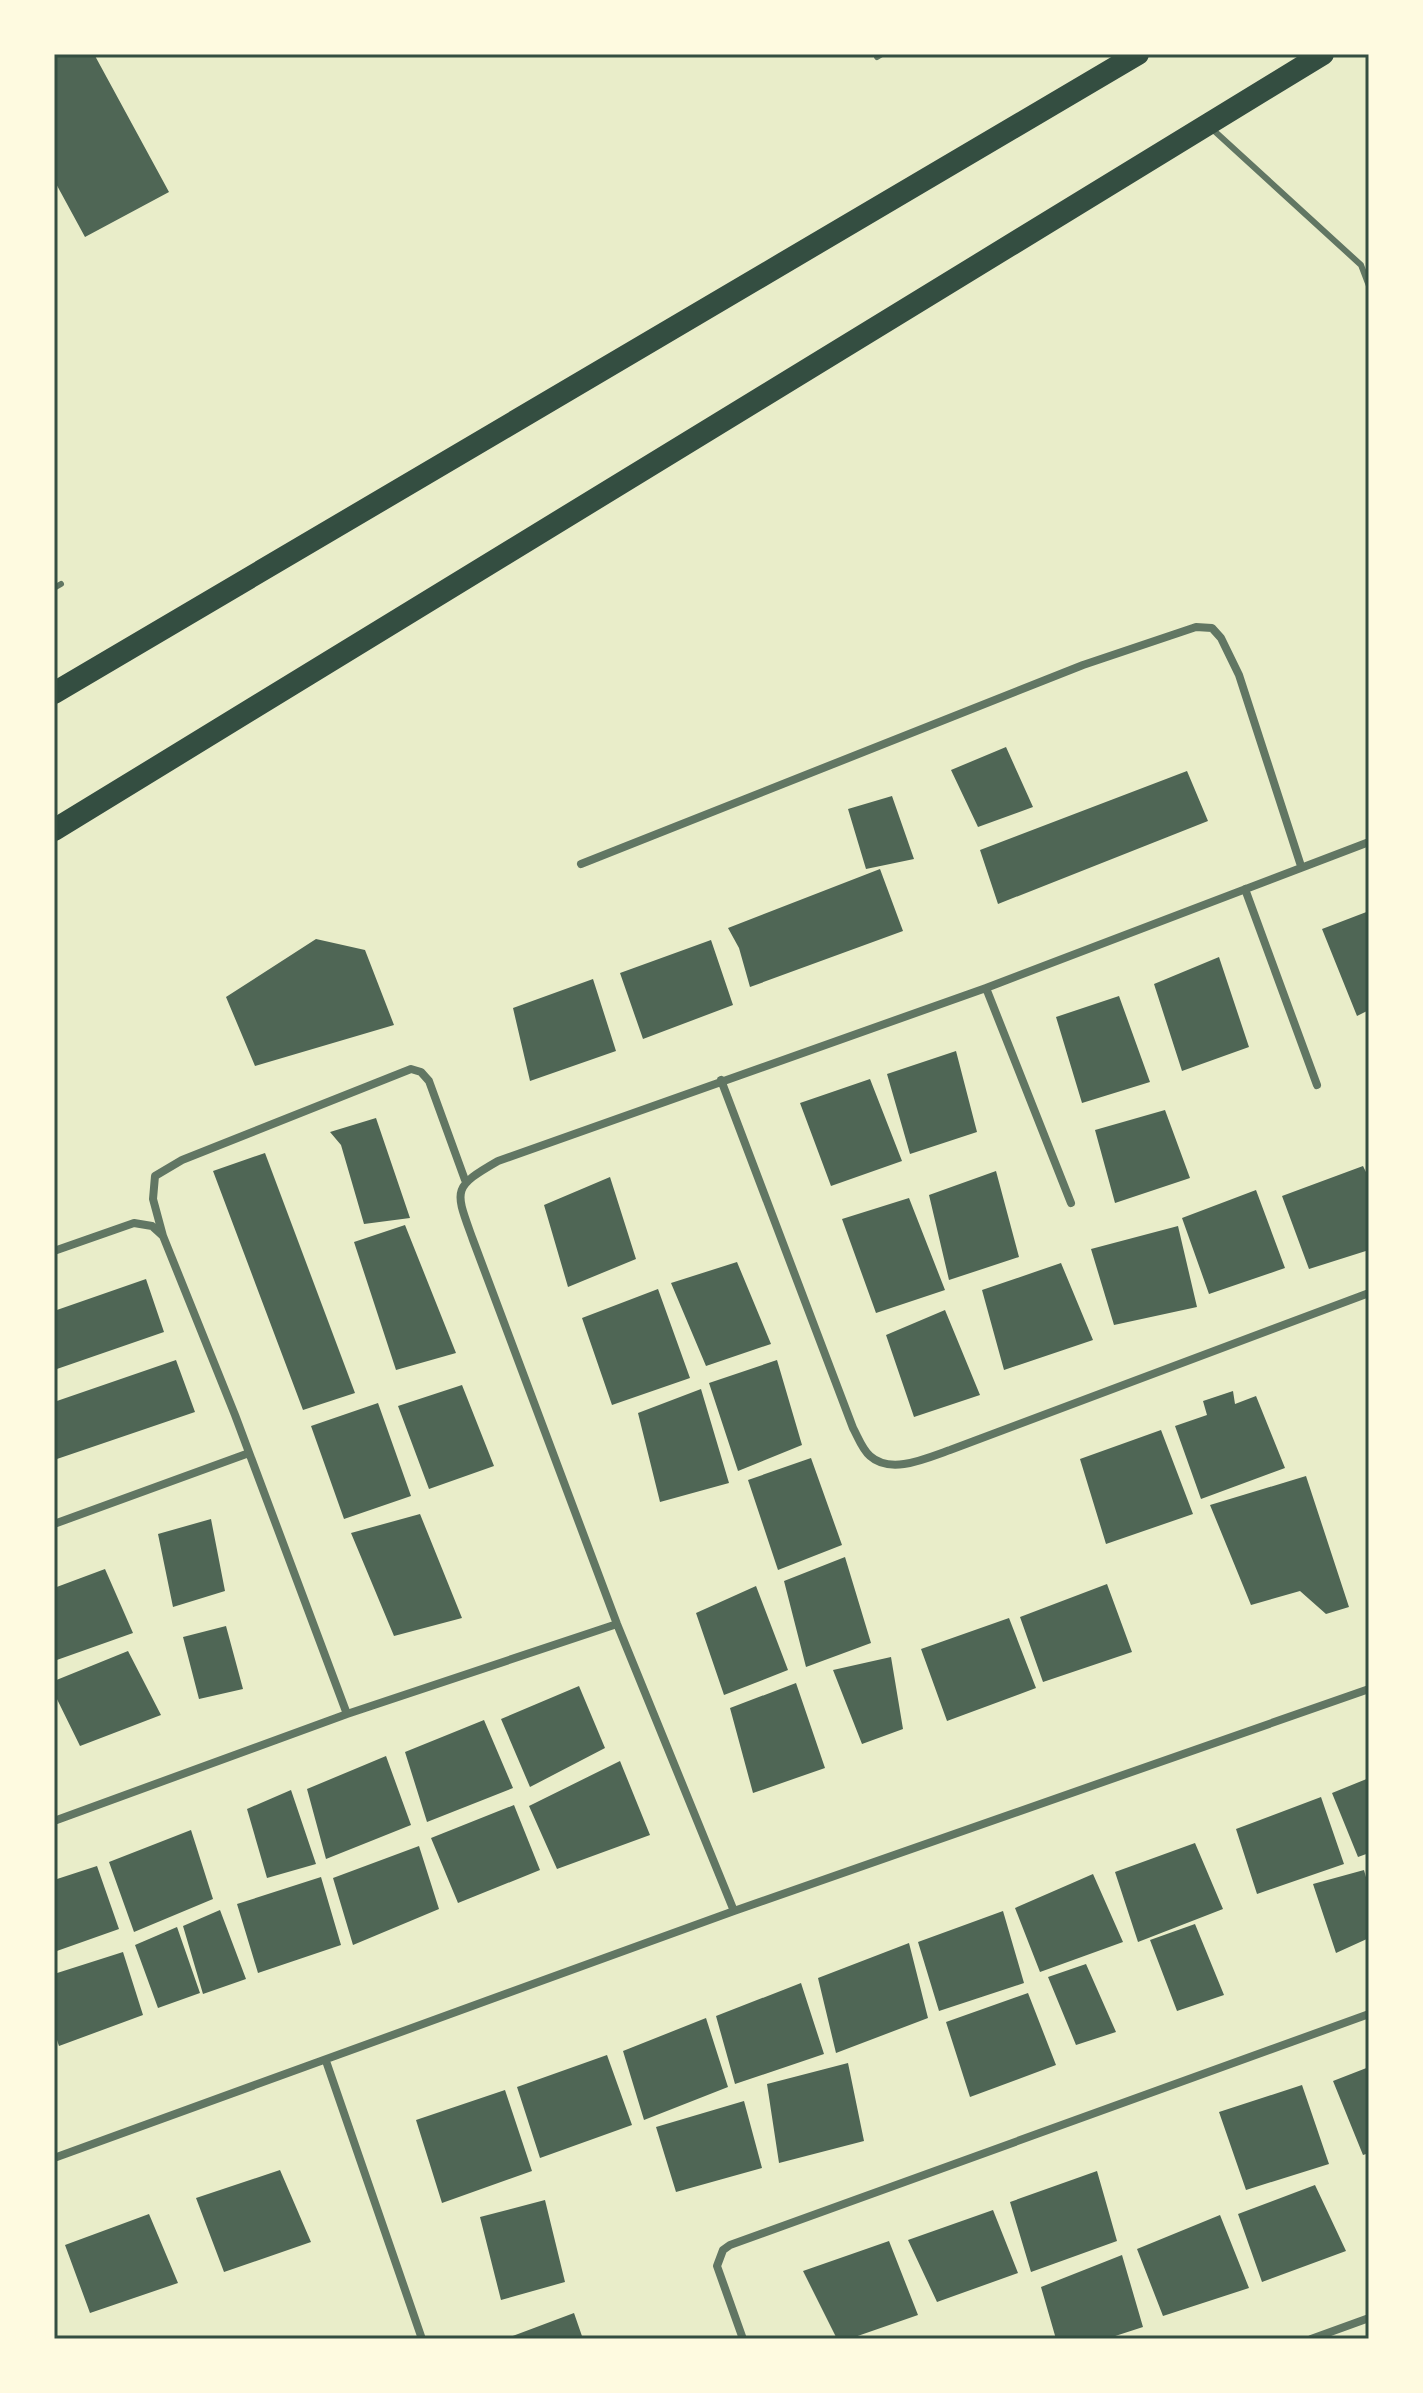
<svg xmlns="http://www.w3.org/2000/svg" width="1423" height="2393" viewBox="0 0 1423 2393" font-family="Roboto,sans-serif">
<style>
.building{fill:#4f6655}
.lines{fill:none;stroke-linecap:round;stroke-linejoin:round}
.service{stroke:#617663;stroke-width:6}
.minor{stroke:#617663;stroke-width:8}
.trunk{stroke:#344e41;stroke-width:22}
.neatline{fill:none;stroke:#344e41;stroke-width:3}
</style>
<rect width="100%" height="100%" fill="#e9edc9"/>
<!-- building -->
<path class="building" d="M54,54H94L169,192L85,237L54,180Z
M1006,747L1033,807L978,827L951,770Z
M1187,771L1208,821L998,904L980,850Z
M892,796L914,859L866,869L848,809Z
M880,869L903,931L750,987L739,948L728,928Z
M1369,911V1010L1357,1016L1322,929Z
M316,939L365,950L394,1025L255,1066L226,997Z
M711,940L733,1005L643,1039L620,973Z
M1219,957L1249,1047L1182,1071L1154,984Z
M593,979L616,1051L530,1081L513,1008Z
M1119,996L1150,1082L1082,1103L1056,1017Z
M956,1051L977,1132L910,1154L887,1074Z
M870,1079L902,1161L831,1186L800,1103Z
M1165,1110L1190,1178L1115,1203L1095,1130Z
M376,1118L410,1218L364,1224L341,1145L330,1132Z
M265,1153L355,1393L303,1410L213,1171Z
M1363,1166L1369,1178V1250L1309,1269L1282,1196Z
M996,1171L1019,1257L949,1280L929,1195Z
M610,1177L636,1259L568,1287L544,1205Z
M1256,1190L1285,1268L1209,1294L1182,1218Z
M909,1198L945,1290L876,1313L842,1219Z
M405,1225L456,1353L396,1370L354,1242Z
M1178,1226L1197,1307L1114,1325L1091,1249Z
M737,1262L771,1344L706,1366L671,1283Z
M1061,1263L1093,1340L1004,1370L982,1290Z
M146,1279L164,1332L54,1370V1311Z
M658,1289L690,1378L612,1405L582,1318Z
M945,1310L980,1395L914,1417L886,1335Z
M176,1360L195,1412L54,1460V1402Z
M777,1360L802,1445L738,1471L709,1383Z
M462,1385L494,1466L429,1489L398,1406Z
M701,1389L729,1483L660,1502L638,1413Z
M1233,1391L1235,1404L1256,1396L1285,1468L1201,1499L1175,1426L1207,1415L1203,1401Z
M378,1403L411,1496L344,1519L311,1426Z
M1161,1430L1193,1514L1106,1544L1080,1459Z
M811,1458L842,1545L778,1570L748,1480Z
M1306,1476L1349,1607L1326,1614L1300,1591L1251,1605L1210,1505Z
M420,1514L462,1618L394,1636L351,1533Z
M211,1519L225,1591L173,1607L158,1534Z
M845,1557L871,1643L806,1667L784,1581Z
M105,1569L133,1633L54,1661V1588Z
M1107,1584L1132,1652L1043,1682L1020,1617Z
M756,1586L788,1670L724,1695L696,1613Z
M1009,1618L1036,1688L947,1721L921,1649Z
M226,1626L243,1689L199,1699L183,1637Z
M128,1651L161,1715L80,1746L54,1693V1681Z
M891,1657L903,1729L862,1744L833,1670Z
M796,1683L825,1768L753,1793L730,1708Z
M579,1686L605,1748L530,1787L501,1719Z
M484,1720L513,1788L427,1822L405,1752Z
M386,1756L411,1825L326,1859L307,1789Z
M620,1761L650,1835L557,1869L529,1806Z
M1369,1778V1853L1358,1857L1332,1793Z
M291,1790L316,1864L267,1878L247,1809Z
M1321,1797L1344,1864L1257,1894L1236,1829Z
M514,1805L540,1870L458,1903L431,1838Z
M191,1830L213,1899L134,1932L109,1862Z
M1195,1843L1223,1909L1138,1942L1115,1872Z
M419,1846L439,1909L353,1945L333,1878Z
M97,1866L119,1929L54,1952V1880Z
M1364,1870L1369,1888V1938L1336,1953L1313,1884Z
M1093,1874L1123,1942L1040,1972L1015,1908Z
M321,1877L341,1945L258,1973L237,1904Z
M220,1910L246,1979L203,1994L183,1926Z
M1003,1911L1024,1983L939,2011L918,1942Z
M1195,1924L1224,1995L1177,2011L1150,1940Z
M177,1927L200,1993L158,2008L135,1945Z
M909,1943L928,2018L836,2053L818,1978Z
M123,1952L143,2015L59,2046L54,2031V1974Z
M1086,1964L1116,2032L1076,2045L1048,1977Z
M801,1983L824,2054L735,2084L716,2016Z
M1028,1993L1056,2065L970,2097L946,2022Z
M706,2018L728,2087L644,2120L623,2051Z
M607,2055L632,2125L540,2158L517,2087Z
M848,2063L864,2141L779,2163L767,2084Z
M1369,2067V2153L1363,2155L1333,2081Z
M1302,2085L1329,2164L1246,2190L1219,2112Z
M505,2090L532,2171L442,2203L416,2120Z
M744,2101L762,2168L676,2192L656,2127Z
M280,2170L311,2242L224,2272L196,2198Z
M1097,2171L1117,2241L1031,2272L1010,2202Z
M1315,2185L1346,2251L1262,2282L1238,2214Z
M545,2200L565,2282L501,2300L480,2217Z
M993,2210L1018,2273L937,2302L908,2240Z
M149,2214L178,2283L90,2313L65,2245Z
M1220,2215L1249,2288L1163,2316L1137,2249Z
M889,2241L918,2315L849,2339H837L803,2271Z
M1122,2255L1143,2327L1106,2339H1056L1041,2287Z
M574,2313L583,2339H505Z"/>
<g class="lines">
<!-- service -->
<path class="service" d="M877,57L882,54
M1210,127L1361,265L1369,286
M54,588L61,584"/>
<!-- minor -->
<path class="minor" d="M581,864L1083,665L1196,627L1212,628L1221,638L1239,675L1301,866
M1245,889L1317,1085
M986,988L1071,1203
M721,1080L853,1428C858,1437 862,1449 870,1456C891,1475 927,1458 950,1450L1369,1293
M163,1236L153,1199L155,1176L182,1160L411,1069L421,1072L429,1081L465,1180
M54,1251L134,1223L152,1226L163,1236L235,1415L347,1714
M54,1524L249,1453
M54,1821L347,1714L617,1624
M734,1911L617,1624L473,1240C455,1190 451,1188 498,1161L986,988L1369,842
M326,2061L422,2339
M54,2158L734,1911L1369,1689
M743,2339L717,2266L723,2250L730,2245L1369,2014
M1311,2339L1369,2318"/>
<!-- trunk -->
<path class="trunk" d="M54,693L1138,54
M54,830L1323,54"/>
</g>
<!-- border -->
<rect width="1423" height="2393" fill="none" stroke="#fefae0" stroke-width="112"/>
<rect x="56" y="56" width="1311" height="2281" class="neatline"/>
</svg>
